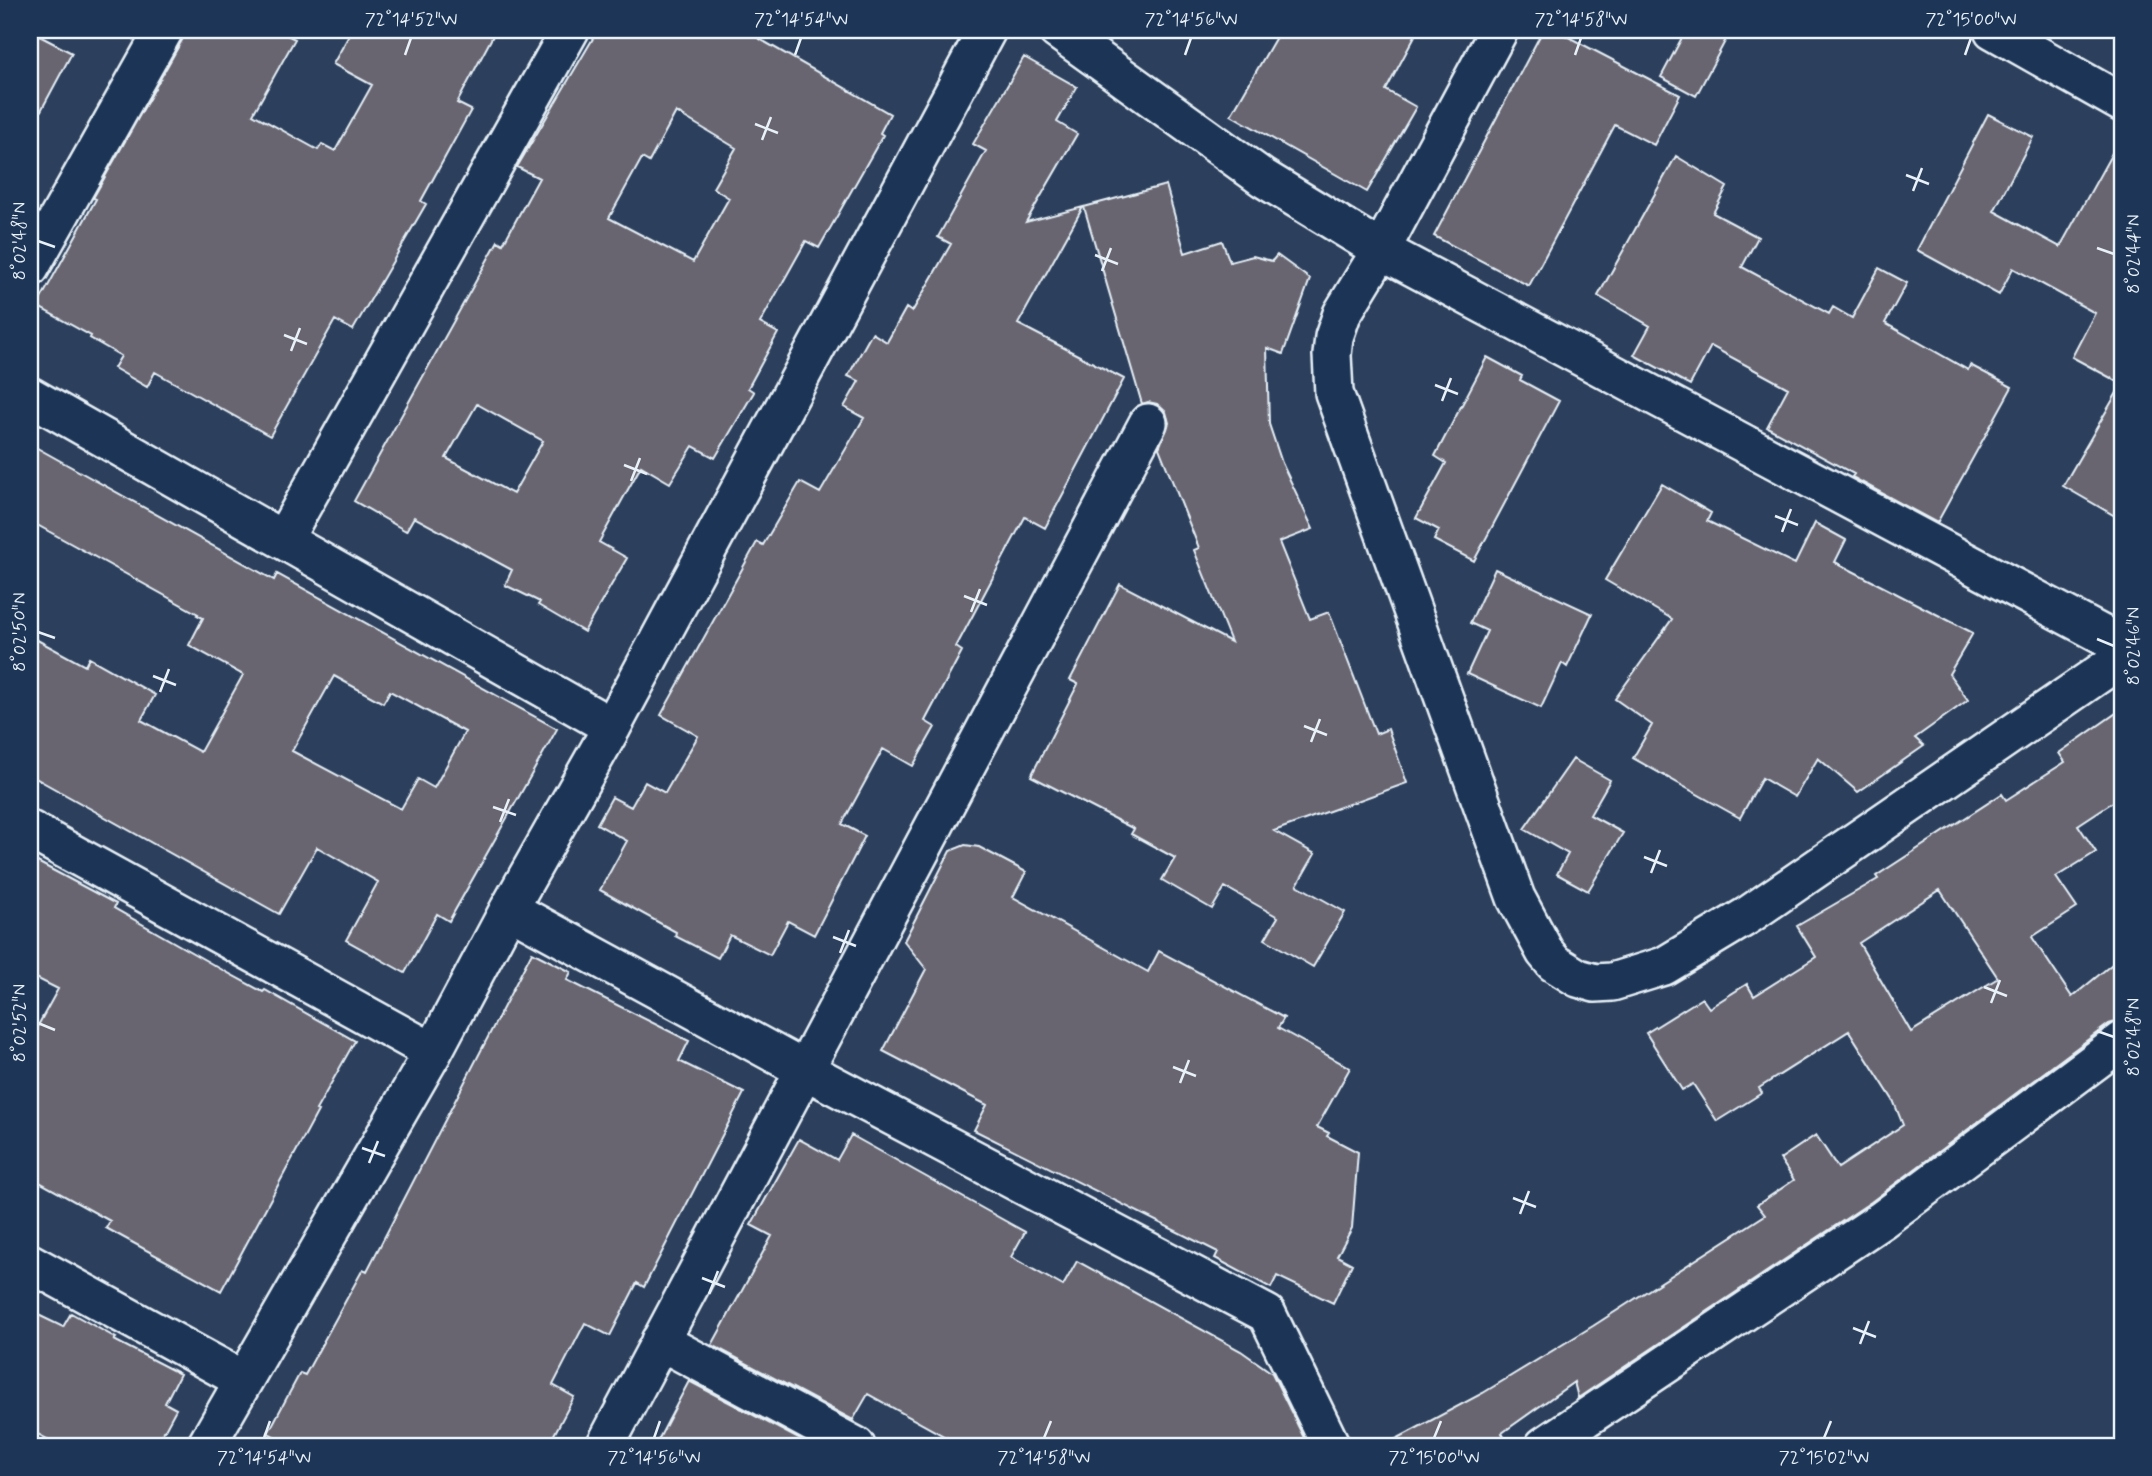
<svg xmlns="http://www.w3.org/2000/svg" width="2152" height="1476" viewBox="0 0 2152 1476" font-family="Mynerve,sans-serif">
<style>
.building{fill:#676571;stroke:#e8f1f8;stroke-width:2;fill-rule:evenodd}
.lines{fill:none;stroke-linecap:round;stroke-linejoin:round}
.street-casing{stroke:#e8f1f8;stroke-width:42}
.street{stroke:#1d3557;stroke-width:37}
.ticks{fill:none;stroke:#e8f1f8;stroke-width:2.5}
.neatline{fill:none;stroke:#e8f1f8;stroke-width:2.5}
.ticks-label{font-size:18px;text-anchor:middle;fill:#e8f1f8}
</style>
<rect width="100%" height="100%" fill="#2c3f5c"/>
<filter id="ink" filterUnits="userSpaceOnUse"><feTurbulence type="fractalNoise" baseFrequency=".0143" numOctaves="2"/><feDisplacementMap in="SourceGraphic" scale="14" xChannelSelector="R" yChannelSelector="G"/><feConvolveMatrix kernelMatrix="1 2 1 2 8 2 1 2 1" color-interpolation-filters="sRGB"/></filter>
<g filter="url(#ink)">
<!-- building -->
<path class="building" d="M185,30H277L295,39L253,114L318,150L322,144L335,151L372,85L333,64L352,30H496L457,103L471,110L421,201L426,204L353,330L335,320L270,436L155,372L147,387L114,368L121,356L90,338L91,336L37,306L96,199L93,198L182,40Z
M598,30H744L890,114L880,133L883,135L819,248L806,241L760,323L778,333L748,388L754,392L715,458L693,446L670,483L641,466L599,542L627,558L584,632L538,605L540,602L505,585L512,570L414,517L406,531L354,501L498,241L503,244L539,178L517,167ZM676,112L736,148L713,188L729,198L693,262L609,218L642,158L649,162ZM477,404L543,441L513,494L446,458Z
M1280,30H1418L1386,90L1416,107L1367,192L1231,115Z
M1543,30H1555L1680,95L1654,145L1615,125L1529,286L1434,236Z
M1686,30H1731L1696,96L1661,77Z
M30,31L72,53L30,131Z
M1024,57L1077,87L1057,122L1077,134L1026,222L1083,207L1018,324L1124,379L1045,528L1025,517L956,647L962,651L925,721L935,727L913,766L883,749L842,824L865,836L814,935L788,921L770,955L730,935L718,958L675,936L676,932L600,890L627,841L597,824L612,797L631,807L645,782L665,793L698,736L661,715L757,542L763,545L800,482L820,493L864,418L844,407L859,381L848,376L872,333L887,342L906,308L912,312L951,244L938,237L986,151L973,144Z
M1988,114L2033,137L1994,211L2060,247L2122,135V520L2063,486L2122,384L2072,357L2095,313L2013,268L1999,295L1917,250Z
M1676,156L1727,187L1713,213L1758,237L1742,267L1829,314L1833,307L1852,318L1879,268L1907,283L1885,323L1968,370L1970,365L2012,387L1937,523L1852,477L1854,474L1767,427L1788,388L1711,346L1690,385L1634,355L1650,326L1598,296Z
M1166,185L1185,253L1222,241L1230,262L1253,256L1272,261L1277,255L1310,279L1283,354L1267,348L1269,424L1282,463L1313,529L1279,542L1310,619L1329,612L1376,734L1388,729L1407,783L1274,831L1315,854L1297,885L1345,912L1313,967L1265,939L1278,917L1225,887L1212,909L1162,880L1175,858L1131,834L1134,829L1031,776L1078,684L1070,680L1120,584L1231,642L1194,550L1199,548L1159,448L1169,423L1166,412L1157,404L1148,402L1142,404L1084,207Z
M1487,357L1522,376L1520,380L1559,401L1474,561L1434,540L1439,530L1416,518L1446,463L1435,456Z
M30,444L274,580L277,574L557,729L449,921L437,914L405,973L346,940L378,882L317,847L279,914L30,775V636L85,666L89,658L155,695L141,720L200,752L243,675L189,645L203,618L197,615L198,614L30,521ZM334,676L383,703L390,691L465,732L434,788L418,779L401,809L292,751Z
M1662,484L1711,513L1707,521L1795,564L1815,523L1846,540L1835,562L1973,633L1949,674L1968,700L1915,738L1924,746L1858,792L1818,758L1795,797L1762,778L1740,818L1633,758L1652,725L1615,699L1672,619L1605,580Z
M1495,569L1592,614L1567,667L1562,663L1541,708L1467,674L1487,631L1470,623Z
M2122,709V796L2078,825L2096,852L2056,877L2077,908L2032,937L2072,997L2122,956V1020L2109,1024L1871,1202L1578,1398L1574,1382L1502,1433L1509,1446H1383L1483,1393L1593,1326L1765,1215L1757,1205L1794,1180L1780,1159L1816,1135L1838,1168L1903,1125L1893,1100L1849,1031L1759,1088L1762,1093L1717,1121L1693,1084L1682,1090L1646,1033L1702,998L1709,1008L1747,984L1754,996L1816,957L1797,926L1878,879L1876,876L2002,794L2006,800L2065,762L2059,753ZM1940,890L1998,978L1911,1032L1859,943Z
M1573,759L1610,780L1590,815L1623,833L1588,891L1557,874L1568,854L1524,829Z
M965,845L979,847L1026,872L1013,897L1148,972L1159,951L1284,1018L1278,1028L1350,1068L1317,1127L1329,1133L1327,1136L1358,1152L1352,1228L1337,1256L1352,1264L1333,1303L1277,1276L1271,1288L1215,1258L1218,1252L974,1130L987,1105L883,1051L926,969L904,941L950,851Z
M30,858L116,904L114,908L219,968L263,992L265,990L355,1041L316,1110L318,1111L221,1291L106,1228L110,1221L30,1177V1040L58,989L30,975Z
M532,952L571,972L567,980L689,1041L679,1061L744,1093L644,1287L637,1283L610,1336L585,1323L553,1385L574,1397L548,1446H292L268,1433L300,1373L305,1375L363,1269L367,1271Z
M851,1135L1025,1232L1011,1257L1063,1286L1077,1261L1241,1351L1272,1373L1308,1446H962L868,1394L853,1420L712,1345L772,1236L751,1225L799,1139L837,1160Z
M30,1311L63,1327L71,1313L116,1338L114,1340L180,1374L165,1403L176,1409L156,1446H60L30,1430Z
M689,1381L812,1446H655Z"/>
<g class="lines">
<defs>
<path id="street" d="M1057,30L1263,178L1381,250L2122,645
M1499,30L1381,250L1342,314L1334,337L1332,355L1334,393L1516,898L1545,952L1554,963L1578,978L1595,983L1612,982L1664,966L1747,916L2122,658
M1993,30L2122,103
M30,268L164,30
M30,396L612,727
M283,540L570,30
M30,830L433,1052
M509,909L803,1069L1267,1314L1331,1446
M30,1263L243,1380
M660,1341L856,1446
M206,1446L433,1052L509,909L612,727L987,30
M605,1446L1148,423
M1544,1446L1883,1219L2122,1041"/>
</defs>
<!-- street casing -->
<use href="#street" class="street-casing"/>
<!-- street -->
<use href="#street" class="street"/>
</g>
</g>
<!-- ticks -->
<path class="ticks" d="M405,55L411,38M795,55L801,38M1185,55L1191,38M1575,55L1581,38M1965,55L1971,38M755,124L778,133M762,140L771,117M1906,175L1929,184M1913,191L1922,168M38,241L55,247M2097,248L2114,254M1095,255L1118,264M1102,271L1111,248M284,335L307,344M291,351L300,328M1435,385L1458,394M1442,401L1451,378M624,465L647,474M631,481L640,458M1775,516L1798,525M1782,532L1791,509M964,596L987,605M971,612L980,589M38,632L55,638M2097,639L2114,646M153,676L176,685M160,692L169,669M1304,726L1327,735M1311,742L1320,719M493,807L516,815M500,822L509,799M1644,857L1667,866M1651,873L1660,850M833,937L856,946M840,953L849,930M1984,987L2007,996M1991,1003L2000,980M38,1023L55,1030M2097,1031L2114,1037M1173,1067L1196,1076M1180,1083L1189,1060M362,1148L385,1156M369,1163L378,1141M1513,1198L1536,1207M1520,1214L1529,1191M702,1278L725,1287M709,1294L718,1271M1853,1328L1876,1337M1860,1344L1869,1321M264,1438L270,1421M654,1438L660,1421M1044,1438L1051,1421M1434,1438L1441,1421M1824,1438L1831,1421"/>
<!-- margin -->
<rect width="2152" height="1476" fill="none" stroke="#1d3557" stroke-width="77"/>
<rect x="38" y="38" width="2076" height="1400" class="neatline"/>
<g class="ticks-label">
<text x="411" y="25">72°14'52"W</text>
<text x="801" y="25">72°14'54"W</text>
<text x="1191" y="25">72°14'56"W</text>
<text x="1581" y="25">72°14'58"W</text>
<text x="1971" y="25">72°15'00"W</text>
<text transform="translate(19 241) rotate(-90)" y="6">8°02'48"N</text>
<text transform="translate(2133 254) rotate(-90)" y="6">8°02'44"N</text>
<text transform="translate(19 632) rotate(-90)" y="6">8°02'50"N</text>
<text transform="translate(2133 646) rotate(-90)" y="6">8°02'46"N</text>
<text transform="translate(19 1023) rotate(-90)" y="6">8°02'52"N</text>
<text transform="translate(2133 1037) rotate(-90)" y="6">8°02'48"N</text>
<text x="264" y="1463">72°14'54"W</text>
<text x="654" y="1463">72°14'56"W</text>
<text x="1044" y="1463">72°14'58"W</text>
<text x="1434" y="1463">72°15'00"W</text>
<text x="1824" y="1463">72°15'02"W</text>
</g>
</svg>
